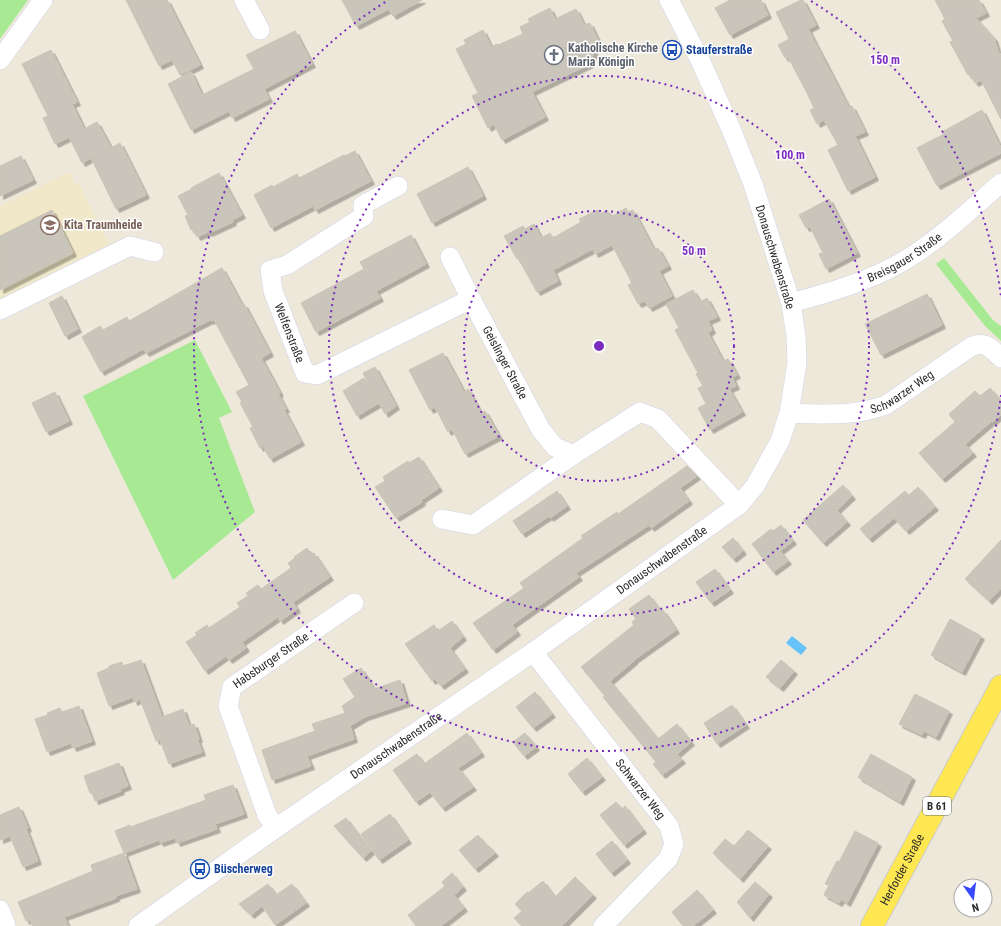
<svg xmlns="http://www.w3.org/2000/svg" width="1001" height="926" viewBox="0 0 1001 926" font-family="'Roboto Condensed',sans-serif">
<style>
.education{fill:#f1e8c9}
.green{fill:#a8ea93}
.water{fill:#65c3fa}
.building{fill:#c9c5bb;stroke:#cac4b5;filter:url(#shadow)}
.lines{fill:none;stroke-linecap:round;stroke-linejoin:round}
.minor-casing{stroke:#d0d2e5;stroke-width:20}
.major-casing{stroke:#ccc;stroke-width:24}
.minor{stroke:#fff;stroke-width:19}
.major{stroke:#fee751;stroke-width:22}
.ring{fill:none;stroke:#7b2cbf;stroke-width:2;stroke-dasharray:2 4}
.labels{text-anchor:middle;stroke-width:3;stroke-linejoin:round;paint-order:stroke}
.shield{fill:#fff;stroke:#6b6b6b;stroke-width:1}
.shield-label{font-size:11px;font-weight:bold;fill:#2b2b2b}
.worship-label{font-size:12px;font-weight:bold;fill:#5b616d;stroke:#fff;text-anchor:start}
.transit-label{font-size:12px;font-weight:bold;fill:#164399;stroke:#fff;text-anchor:start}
.education-label{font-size:12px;font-weight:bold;fill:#785e54;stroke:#fff;text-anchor:start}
.street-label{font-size:12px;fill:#2b2b2b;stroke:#fff}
.centre{fill:#7b2cbf;stroke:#fff;stroke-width:2}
.ring-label{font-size:12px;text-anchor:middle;font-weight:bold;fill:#7b2cbf;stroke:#fff;stroke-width:3;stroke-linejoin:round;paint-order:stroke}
</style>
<defs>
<filter id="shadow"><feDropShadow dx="3.5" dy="3.5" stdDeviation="0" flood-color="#0004"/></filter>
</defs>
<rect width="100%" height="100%" fill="#eee8db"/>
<!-- education -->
<path class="education" d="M70,172L75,185L79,183L109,244L0,299V206Z"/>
<!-- green -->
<path class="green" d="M0,0H28L0,39Z
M944,258L993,320L1001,326V341L985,326L936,264Z
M195,340L232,412L219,418L255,512L173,580L83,396Z"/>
<!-- water -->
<path class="water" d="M792,636L807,648L801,655L786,643Z"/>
<!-- building -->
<path class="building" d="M126,0H167L200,65L180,75L172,60L159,66Z
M342,0H422L393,16L389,9L356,26Z
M730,0H761L768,15L730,35L715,8Z
M801,0H803L816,25L808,29L849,108L852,106L865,132L855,136L875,177L848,191L828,150L838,145L824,120L817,124L810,110L814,108L807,93L788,57L785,58L778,45L789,39L776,12Z
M935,0H979L986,13L976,18L994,38L998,51L1001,55V119L981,80L975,83L970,74L968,75L950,42L953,41L942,21L945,19Z
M550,8L555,19L576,9L584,25L590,23L598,40L590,64L532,92L545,117L502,140L494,124L488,128L472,96L478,93L456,49L466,44L464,40L483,30L491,47L497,44L498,45L523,34L520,27L530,22L528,19Z
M295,31L312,64L264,89L269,99L232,118L229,111L191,130L168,84L191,72L202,95L254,69L246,55Z
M51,50L77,102L72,104L84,129L97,122L111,148L120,143L146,195L116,209L91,158L82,163L69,137L55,144L43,118L48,116L22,64Z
M982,110L1001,148V153L937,186L917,148L944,134L942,132Z
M355,151L371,181L315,210L313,206L271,228L254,195L272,185L273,187L297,174L299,178L344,155L345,156Z
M21,156L33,180L0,196V166Z
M468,167L483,196L432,223L417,194Z
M219,173L242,215L232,220L233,222L209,233L208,232L197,237L193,228L191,230L185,216L188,215L178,196L192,189L191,188Z
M829,199L857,253L826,269L819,254L823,253L810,227L806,228L799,215Z
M626,208L628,212L633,210L654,250L658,248L668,266L659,271L672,296L649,308L645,301L638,304L628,285L632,283L612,245L595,254L593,249L553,270L558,281L537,292L518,258L517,259L504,236L523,226L525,229L534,224L541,238L550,233L553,238L581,222L579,219L598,210L600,214L607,210L611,217Z
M52,210L73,253L0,290V236Z
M411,235L426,264L376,291L380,298L316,332L301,303L364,269L360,262Z
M222,268L242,305L244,304L270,353L261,358L280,393L278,394L286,409L284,410L301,442L270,459L263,446L260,448L250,428L253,427L240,403L242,402L236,392L249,385L214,320L211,321L210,320L146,353L143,349L101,372L82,337L100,326L103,330L127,317L129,321Z
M693,290L700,302L707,298L717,317L708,321L712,330L708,333L723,361L728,359L737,375L732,377L736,386L729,389L742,412L710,430L698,408L706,404L698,388L703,386L696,374L698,373L675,330L679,328L666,304Z
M927,294L942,325L881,355L865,324Z
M62,296L78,329L65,336L49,303Z
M443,353L464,392L468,389L481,413L485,411L499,436L465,454L452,429L448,432L435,407L430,410L409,370Z
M375,367L396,406L385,414L363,373Z
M364,378L379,403L357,416L343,391Z
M990,388L1001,401V415L992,422V421L965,444L973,453L942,479L919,453L955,422L949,414L975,391L980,396Z
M55,392L69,421L46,432L32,403Z
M419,457L439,488L421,500L422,502L396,518L375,487L385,481L383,477L408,461L409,463Z
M687,466L697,476L680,488L689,501L651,528L649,525L576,573L579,577L516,622L512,625L517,632L493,650L473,623L524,588L520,583L583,538L581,536L617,512L618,514Z
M843,485L852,496L837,510L847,522L823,543L803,520Z
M918,487L935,507L906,531L894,518L869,539L860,529L905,491L909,495Z
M557,491L567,506L550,518L549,516L522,534L513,521Z
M781,525L793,541L780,551L788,561L773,572L752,544L771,529L773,531Z
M733,538L743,551L733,559L722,547Z
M1001,540V588L989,601L965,579Z
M307,548L311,554L314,553L330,577L293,602L297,609L280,621L278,617L242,642L246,648L229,660L226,656L205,671L186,642L197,635L195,633L207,625L209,628L240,607L237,603L248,596L246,593L258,585L261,589L291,568L288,563L295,558L294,557Z
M715,569L730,590L711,603L696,582Z
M649,595L661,612L663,610L676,630L634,660V661L610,681L658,739L677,724L691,742L677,754L682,760L662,775L653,764L656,762L603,697L605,696L581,667L634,625L632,622L636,619L629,609Z
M950,619L981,636L962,672L931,655Z
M452,621L463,637L450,648L465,669L441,686L435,679L432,681L405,644L434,625L438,631Z
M141,660L162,717L183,709L189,726L194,724L199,739H197L202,752L169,764L160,740L156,741L140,699L134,702L133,697L109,706L97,673L109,668V666L122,662L123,666Z
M781,660L794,671L780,688L766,677Z
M361,668L374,689L400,680L407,703L365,717L350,726L354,739L307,756L311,766L272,780L262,750L315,731L312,724L345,713L342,706L355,697L343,679Z
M535,692L552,714L533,728L516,707Z
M915,694L949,711L936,737L924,731L922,735L899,724Z
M732,705L746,725L717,744L704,723Z
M79,706L92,741L73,748L71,743L47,752L35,719L48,715L47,713L60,708L62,712Z
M467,733L481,753L458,768L473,787L442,808L430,792L416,802L393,770L417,754L424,764Z
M525,733L536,747L524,756L513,742Z
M871,754L912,777L900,802L858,777Z
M587,758L602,777L582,792L568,774Z
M119,763L128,786L120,789L121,791L95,801L92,793H90L84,776Z
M233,785L244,814L215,824L217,829L177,843L175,838L160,843L159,840L124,853L115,831L130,825V827L206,800L204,795Z
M616,802L622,809L625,806L643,830L624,845L600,815Z
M19,807L28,828L26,829L38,861L23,867L10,836L0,840V815Z
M390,814L408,840L379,860L361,834Z
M346,818L371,851L363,858L334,826Z
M748,830L768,846L740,879L713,853L725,839L734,846Z
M855,831L878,843L847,903L841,899L839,903L824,895L829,885L825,884L837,861L839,862Z
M478,835L486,845L489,846L495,853L475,869L459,850Z
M612,841L627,860L611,873L596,854Z
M124,853L137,889L116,896V898L64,917L68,926H33L30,920L26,921L18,902L93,871L91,865Z
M452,873L463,887L454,895L464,908L441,926H416L408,915L445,886L442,882Z
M575,877L593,895L562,926H522L514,918L522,911L515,904L527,892L528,893L543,881L555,897Z
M755,882L769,894L750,918L737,902Z
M268,884L276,895L292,884L306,903L275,925L262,906L251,915L239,904Z
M697,890L713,910L693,926H683L672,912Z"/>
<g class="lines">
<defs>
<g id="minor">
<path d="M244,0L260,30"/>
<path d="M0,60L43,0"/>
<path id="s1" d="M398,186L363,205L364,216L287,265L270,270L273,291L305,373L317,375L471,299"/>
<path id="s2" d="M450,257L471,299L541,430L555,447L573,455"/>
<path id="s3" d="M791,303C824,294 856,285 887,270C930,249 965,214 1001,183"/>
<path d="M0,310L130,246L154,252"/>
<path id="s4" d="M789,413C823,414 853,417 886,405L972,346C986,341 991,348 1001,358"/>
<path d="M442,519L473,525L573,455L640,412L658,419L739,505"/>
<path id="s5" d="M533,652L669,826L674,844L668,859L603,926"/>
<path id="s6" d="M276,828L267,815L228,706L232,687L354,603"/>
<path d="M0,910L6,926"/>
<path id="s7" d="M138,926L276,828L533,652L739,505L755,486L780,441L789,413L797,363L796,336L791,303L753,184L731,129L700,60L669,0"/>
</g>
<g id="major">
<path id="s8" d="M872,926L1001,686"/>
</g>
</defs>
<!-- minor casing -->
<use href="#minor" class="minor-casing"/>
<!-- major casing -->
<use href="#major" class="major-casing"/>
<!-- minor -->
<use href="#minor" class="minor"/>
<!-- major -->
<use href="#major" class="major"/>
</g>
<!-- distance rings -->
<g class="ring">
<circle cx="599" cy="346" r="135"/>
<circle cx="599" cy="346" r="270"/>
<path d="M1001 395A405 405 0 1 1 387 1M811 1A405 405 0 0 1 1001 297"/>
</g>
<!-- icons -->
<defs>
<symbol id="bus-ring" viewBox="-11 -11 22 22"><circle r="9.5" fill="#fff" stroke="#1a4fb4" stroke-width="1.5"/><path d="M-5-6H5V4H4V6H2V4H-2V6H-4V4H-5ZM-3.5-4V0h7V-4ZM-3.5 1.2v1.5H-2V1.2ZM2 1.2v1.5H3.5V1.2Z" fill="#1a4fb4"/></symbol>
<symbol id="church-ring" viewBox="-11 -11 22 22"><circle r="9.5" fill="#fff" stroke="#6b7280" stroke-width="1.5"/><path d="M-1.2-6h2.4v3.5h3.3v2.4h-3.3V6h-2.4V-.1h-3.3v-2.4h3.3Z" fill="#6b7280"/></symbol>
<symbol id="school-ring" viewBox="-11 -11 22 22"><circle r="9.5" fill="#fff" stroke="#8d6e63" stroke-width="1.5"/><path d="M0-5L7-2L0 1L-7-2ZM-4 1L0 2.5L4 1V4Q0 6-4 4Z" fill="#8d6e63"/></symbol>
</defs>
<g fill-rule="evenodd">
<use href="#bus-ring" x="661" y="39" width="22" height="22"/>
<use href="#church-ring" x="543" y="44" width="22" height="22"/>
<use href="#school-ring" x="39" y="214" width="22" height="22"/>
<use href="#bus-ring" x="189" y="858" width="22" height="22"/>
</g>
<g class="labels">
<!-- shield labels -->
<rect class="shield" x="923" y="797" width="28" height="18" rx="3"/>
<g class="shield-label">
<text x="937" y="810">B 61</text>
</g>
<!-- worship labels -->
<g class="worship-label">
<text x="568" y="52">Katholische Kirche<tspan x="568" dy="14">Maria Königin</tspan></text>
</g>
<!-- transit labels -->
<g class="transit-label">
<text x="686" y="54">Stauferstraße</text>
<text x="214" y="873">Büscherweg</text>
</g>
<!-- education labels -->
<g class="education-label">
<text x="64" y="229">Kita Traumheide</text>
</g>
<!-- street labels -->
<g class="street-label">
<text transform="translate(775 257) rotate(73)" y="4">Donauschwabenstraße</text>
<text dy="4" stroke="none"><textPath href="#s3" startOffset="123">Breisgauer Straße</textPath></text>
<text dy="4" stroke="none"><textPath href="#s1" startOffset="226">Welfenstraße</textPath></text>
<text dy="4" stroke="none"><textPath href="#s2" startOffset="119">Geislinger Straße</textPath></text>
<text dy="4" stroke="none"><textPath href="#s4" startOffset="118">Schwarzer Weg</textPath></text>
<text dy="4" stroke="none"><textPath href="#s7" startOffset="639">Donauschwabenstraße</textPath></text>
<text dy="4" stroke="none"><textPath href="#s6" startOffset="198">Habsburger Straße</textPath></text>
<text dy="4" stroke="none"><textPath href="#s7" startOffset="315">Donauschwabenstraße</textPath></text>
<text dy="4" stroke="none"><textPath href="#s5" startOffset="174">Schwarzer Weg</textPath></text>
<text dy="4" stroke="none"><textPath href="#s8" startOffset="64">Herforder Straße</textPath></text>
</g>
</g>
<circle cx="599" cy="346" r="6" class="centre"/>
<g class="ring-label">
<text x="885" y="64">150 m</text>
<text x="790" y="159">100 m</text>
<text x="694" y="255">50 m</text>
</g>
<!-- north arrow -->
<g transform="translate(973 898) rotate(166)"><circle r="19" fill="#ffffff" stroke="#aaaaaa"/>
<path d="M0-3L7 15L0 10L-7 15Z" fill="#3749ff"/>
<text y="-6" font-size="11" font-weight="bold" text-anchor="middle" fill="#2b2b2b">N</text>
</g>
</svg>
